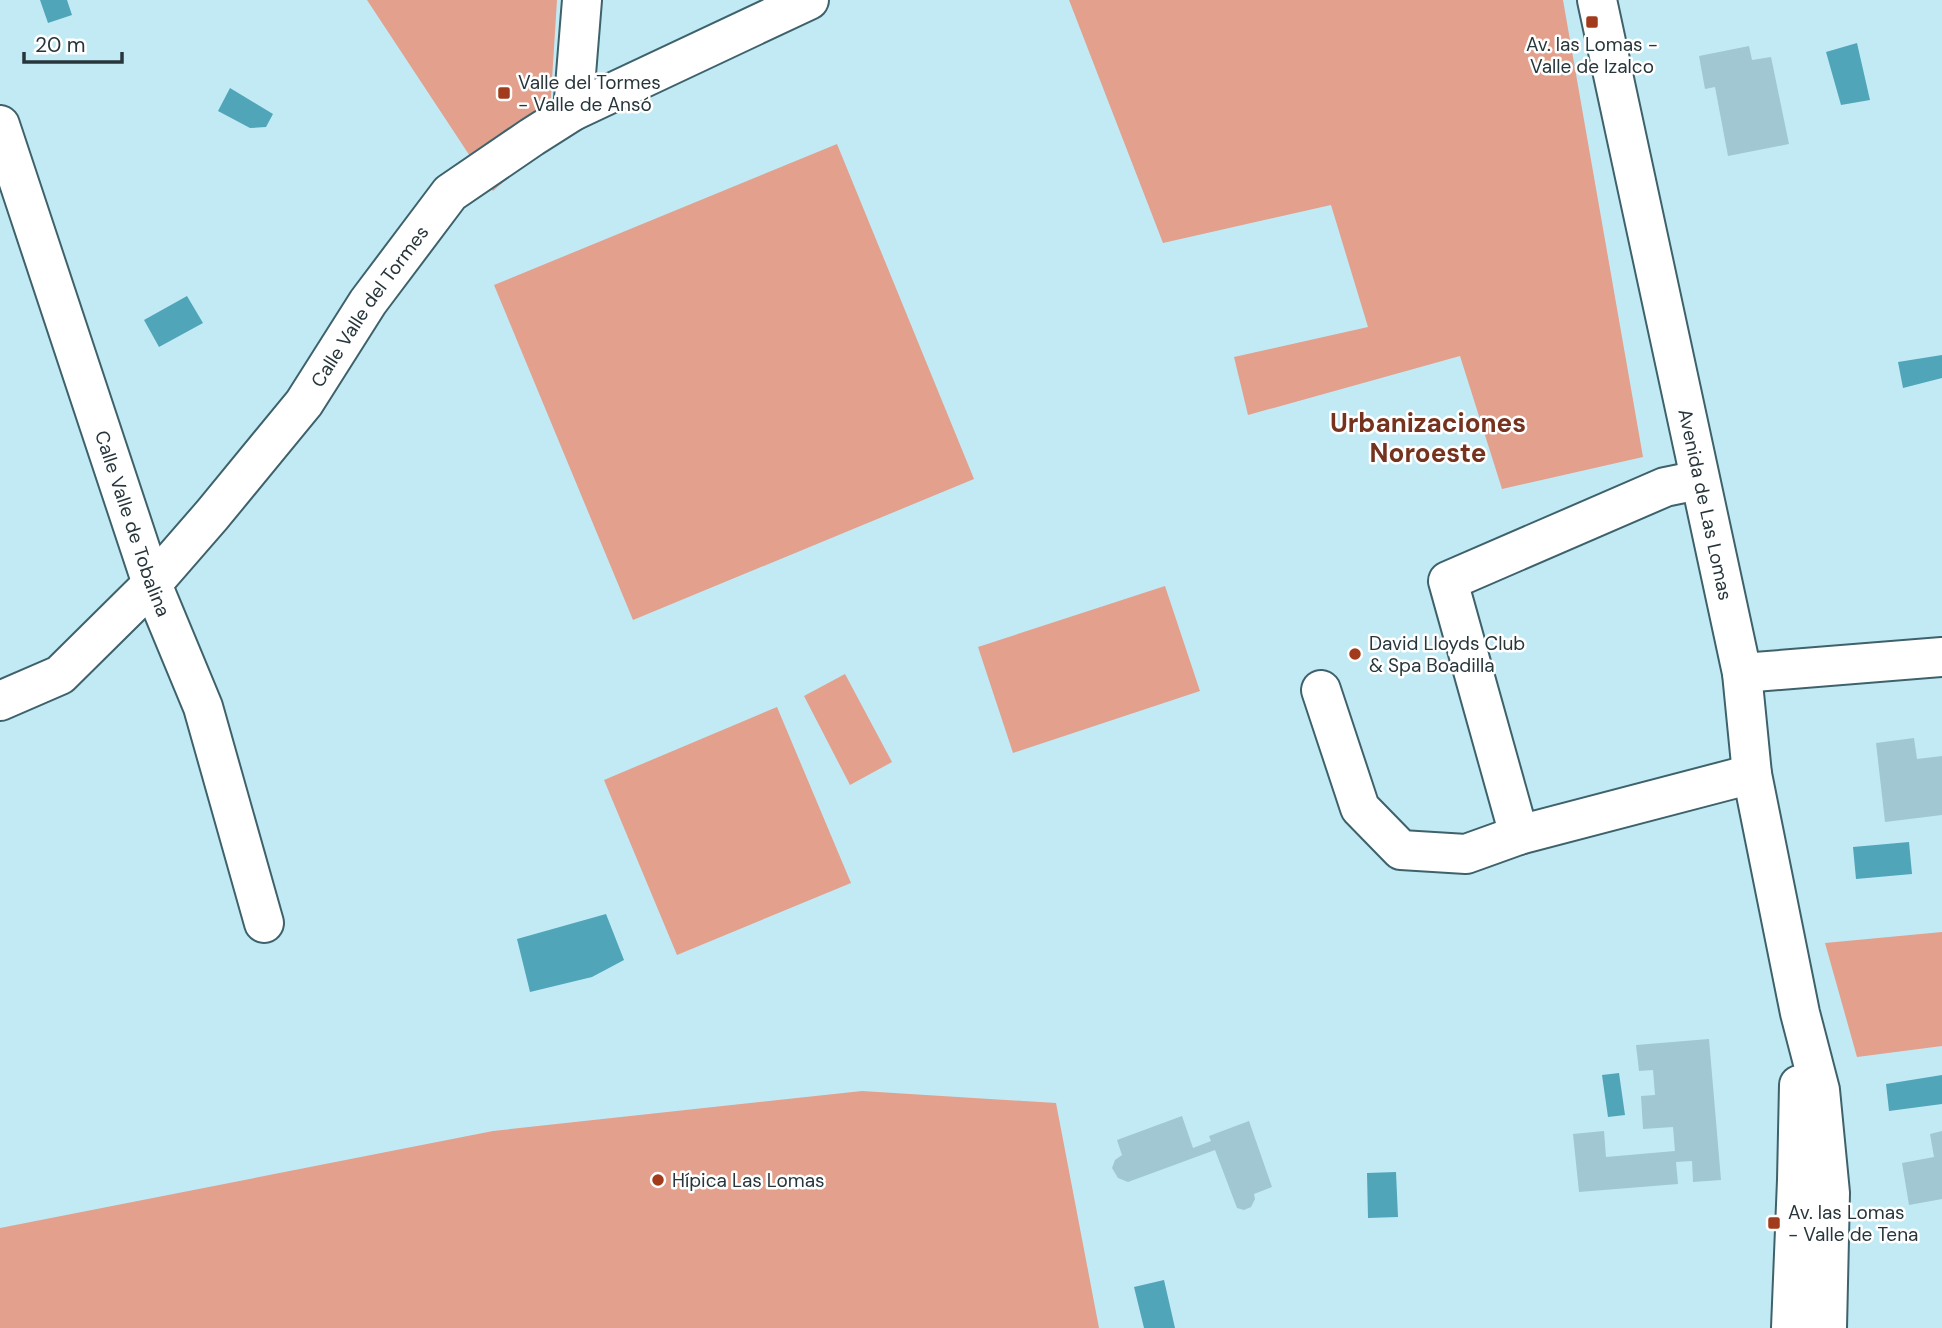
<svg xmlns="http://www.w3.org/2000/svg" width="1942" height="1328" viewBox="0 0 1942 1328" font-family="'DM Sans',sans-serif">
<style>
.green{fill:#e2a08d}
.water{fill:#50a5b9}
.building{fill:#a0c7d2}
.lines{fill:none;stroke-linecap:round;stroke-linejoin:round}
.minor-casing{stroke:#3e626b;stroke-width:42}
.minor{stroke:#fff;stroke-width:38}
.poi-dot{fill:#a23b1b;stroke:#fff;stroke-width:2.5}
.labels{text-anchor:middle;stroke-width:5;stroke-linejoin:round;paint-order:stroke}
.poi-label{font-size:19px;fill:#27363b;stroke:#fff;text-anchor:start}
.street-label{font-size:19px;fill:#27363b;stroke:#fff}
.district-label{font-size:26px;font-weight:bold;fill:#75321e;stroke:#fff}
</style>
<rect width="100%" height="100%" fill="#c2eaf5"/>
<!-- green -->
<path class="green" d="M367,0H557L548,143L493,191Z
M1069,0H1563L1643,457L1502,489L1460,356L1248,415L1234,357L1368,327L1331,205L1163,243Z
M837,144L974,479L633,620L494,285Z
M1165,586L1200,691L1013,753L978,647Z
M845,674L892,762L850,785L804,696Z
M777,707L851,883L677,955L604,780Z
M1942,932V1046L1857,1057L1825,943Z
M862,1091L1056,1103L1099,1328H0V1228L493,1131Z"/>
<!-- water -->
<path class="water" d="M40,0H67L72,15L48,23Z
M1857,43L1870,100L1841,105L1826,52Z
M230,88L273,114L266,127L250,128L218,111Z
M187,296L203,323L159,347L144,320Z
M1942,355V378L1903,388L1898,362Z
M1909,842L1912,874L1856,879L1853,847Z
M606,914L624,960L592,977L530,992L517,939Z
M1619,1073L1625,1115L1608,1117L1602,1075Z
M1942,1075V1104L1889,1111L1886,1084Z
M1396,1172L1398,1217L1368,1218L1367,1173Z
M1164,1280L1175,1328H1144L1134,1287Z"/>
<!-- building -->
<path class="building" d="M1749,46L1752,60L1771,57L1789,144L1728,156L1715,87L1705,89L1699,56Z
M1914,738L1917,759L1942,756V815L1885,822L1876,743Z
M1709,1039L1721,1180L1693,1182L1692,1161L1676,1162L1678,1184L1579,1192L1573,1134L1604,1131L1606,1157L1675,1151L1673,1127L1643,1129L1641,1096L1655,1095L1653,1070L1639,1071L1636,1045Z
M1182,1116L1193,1148L1211,1141L1209,1136L1249,1121L1272,1187L1254,1194L1255,1199L1251,1207L1244,1210L1237,1208L1215,1150L1128,1182L1118,1178L1112,1168L1115,1160L1122,1155L1117,1140Z
M1942,1131V1199L1909,1205L1902,1163L1934,1157L1930,1134Z"/>
<g class="lines">
<defs>
<g id="minor">
<path id="s1" d="M1597,0L1742,673L1752,774L1800,1013L1820,1090L1830,1193L1827,1328"/>
<path d="M573,111L582,0"/>
<path id="s2" d="M0,125L152,584L203,707L264,923"/>
<path d="M1742,673L1942,657"/>
<path d="M1321,690L1360,808L1401,850L1466,854L1519,835L1752,774"/>
<path id="s3" d="M0,701L60,675L152,584L212,515L304,403L368,302L450,193L532,137L573,111L809,0"/>
<path d="M1519,835L1448,581L1665,487L1699,480"/>
<path d="M1791,1328L1797,1180L1799,1085"/>
</g>
</defs>
<!-- minor casing -->
<use href="#minor" class="minor-casing"/>
<!-- minor -->
<use href="#minor" class="minor"/>
</g>
<!-- markers -->
<g class="poi-dot">
<rect x="1585" y="15" width="14" height="14" rx="3.5"/>
<rect x="497" y="86" width="14" height="14" rx="3.5"/>
<circle cx="1355" cy="654" r="7"/>
<circle cx="658" cy="1180" r="7"/>
<rect x="1767" y="1216" width="14" height="14" rx="3.5"/>
</g>
<g class="labels">
<!-- poi labels -->
<g class="poi-label">
<text x="1592" y="51" text-anchor="middle">Av. las Lomas -<tspan x="1592" dy="22">Valle de Izalco</tspan></text>
<text x="518" y="89">Valle del Tormes<tspan x="518" dy="22">- Valle de Ansó</tspan></text>
<text x="1369" y="650">David Lloyds Club<tspan x="1369" dy="22">&amp; Spa Boadilla</tspan></text>
<text x="672" y="1187">Hípica Las Lomas</text>
<text x="1788" y="1219">Av. las Lomas<tspan x="1788" dy="22">- Valle de Tena</tspan></text>
</g>
<!-- street labels -->
<g class="street-label">
<text dy="7" stroke="none"><textPath href="#s3" startOffset="548">Calle Valle del Tormes</textPath></text>
<text dy="7" stroke="none"><textPath href="#s1" startOffset="516">Avenida de Las Lomas</textPath></text>
<text dy="7" stroke="none"><textPath href="#s2" startOffset="420">Calle Valle de Tobalina</textPath></text>
</g>
<!-- district labels -->
<g class="district-label">
<text x="1428" y="432">Urbanizaciones<tspan x="1428" dy="30">Noroeste</tspan></text>
</g>
</g>
<!-- scale -->
<path d="M24 52v10h98v-10" fill="none" stroke="#27363b" stroke-width="3.5"/>
<text x="35" y="52" font-size="21" fill="#27363b" stroke="#ffffff" stroke-width="5" paint-order="stroke">20 m</text>
</svg>
